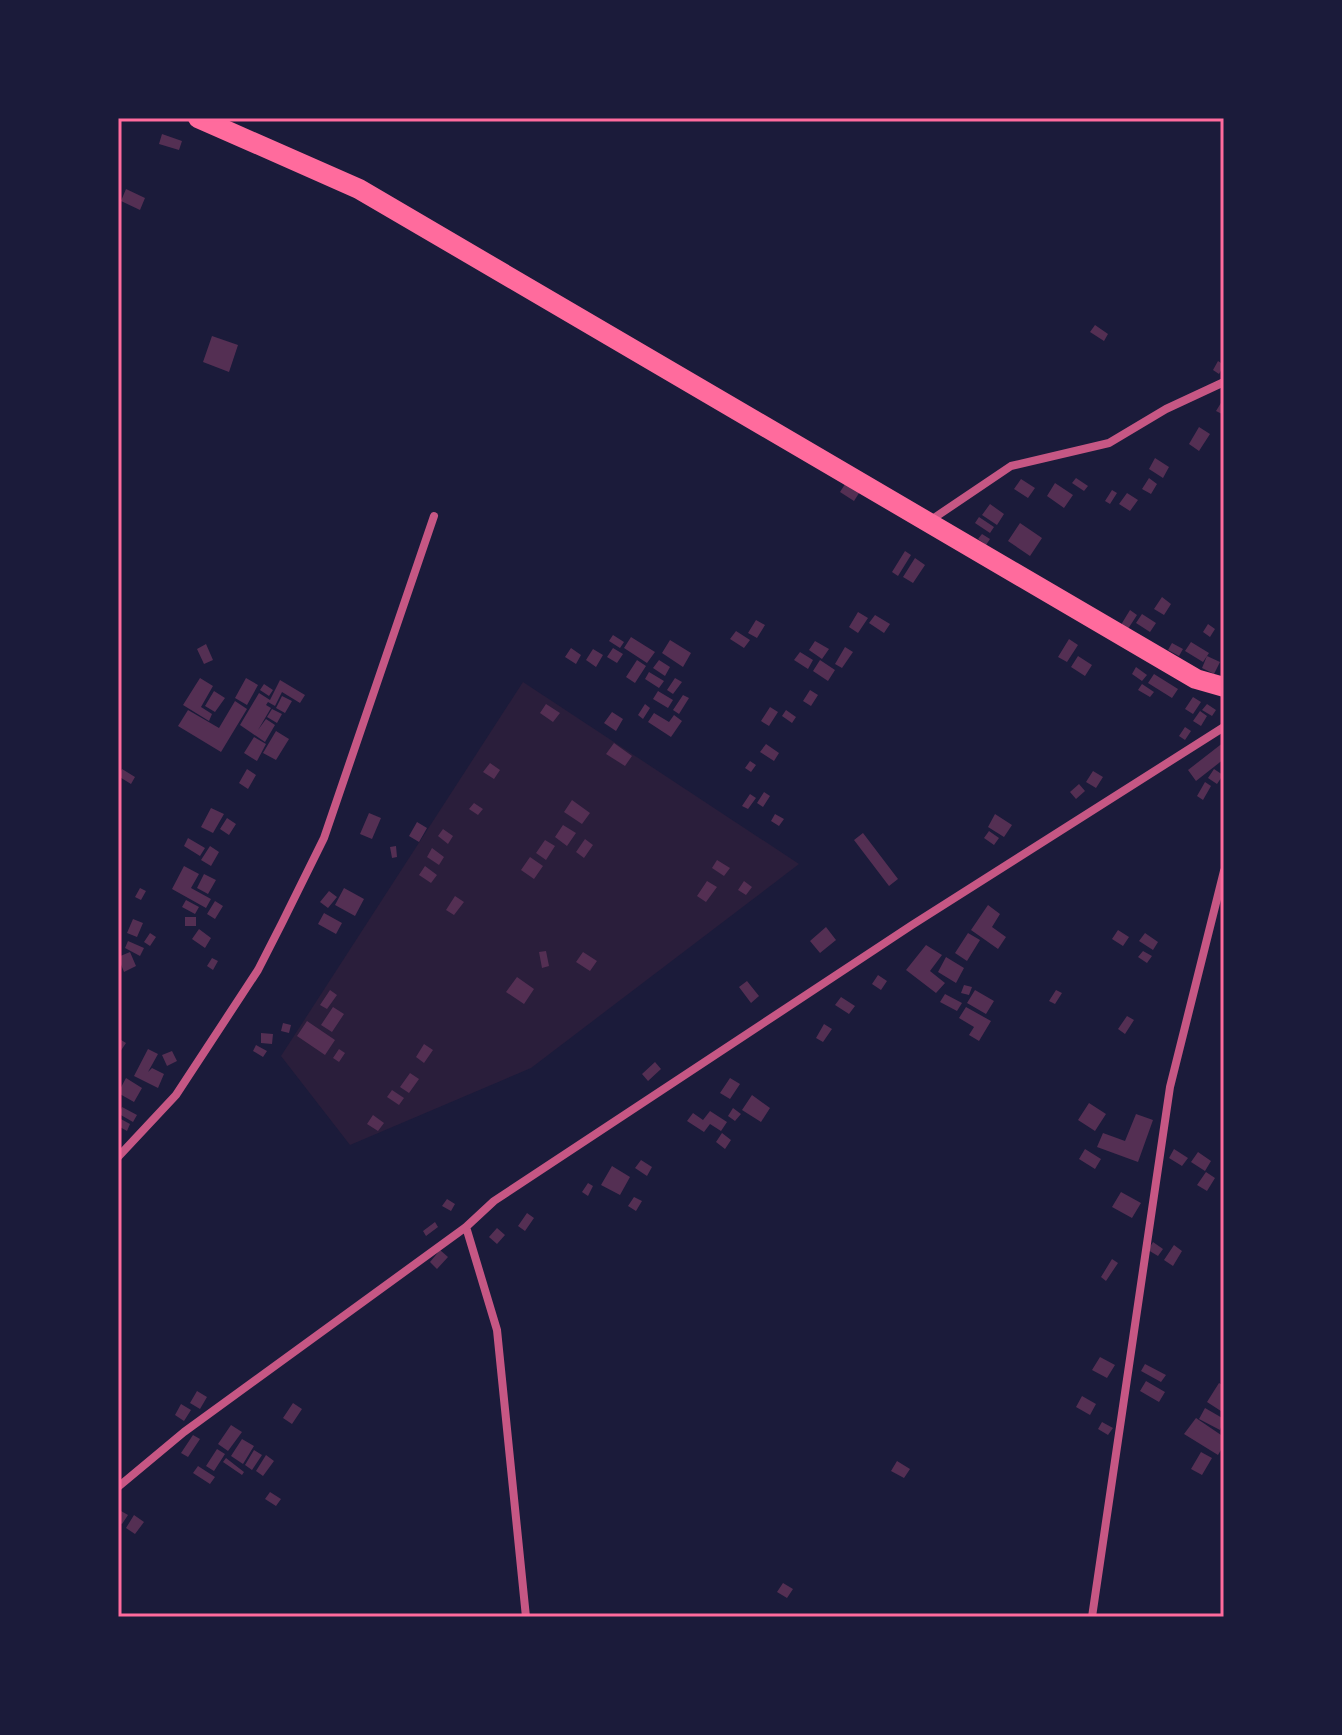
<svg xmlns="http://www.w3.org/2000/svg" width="1342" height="1735" viewBox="0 0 1342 1735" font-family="Cabin,sans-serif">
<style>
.green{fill:#2a1e3b}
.building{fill:#542f53}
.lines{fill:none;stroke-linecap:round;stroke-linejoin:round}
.minor{stroke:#c65784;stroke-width:8}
.trunk{stroke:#ff6b9d;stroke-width:20}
.neatline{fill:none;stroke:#ff6b9d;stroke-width:3}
</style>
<rect width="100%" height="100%" fill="#1b1b3a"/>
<!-- green -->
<path class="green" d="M523,682L799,864L531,1068L350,1145L281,1056Z"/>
<!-- building -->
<path class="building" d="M162,134L182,141L179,150L159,144Z
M126,189L145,198L140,210L121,201Z
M1095,325L1108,334L1104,341L1090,332Z
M212,336L238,345L229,372L203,362Z
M1218,361L1224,365L1219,374L1213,370Z
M1224,398V415L1216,411Z
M1199,427L1210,434L1199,451L1189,444Z
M1155,458L1169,467L1163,478L1149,469Z
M1076,478L1088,486L1084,491L1072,483Z
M1149,478L1157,484L1151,494L1142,489Z
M1021,479L1035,488L1028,498L1014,489Z
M847,481L861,490L854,501L840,492Z
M1055,483L1073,495L1064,508L1047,496Z
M1112,490L1117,493L1110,504L1105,501Z
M1127,493L1138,500L1130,511L1119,504Z
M990,504L1004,514L997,525L982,515Z
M979,517L994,527L990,533L975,523Z
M1020,523L1042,538L1030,556L1008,541Z
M982,534L990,539L986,545L978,539Z
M905,551L911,555L898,576L892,572Z
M915,558L925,565L913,583L903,577Z
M1162,597L1171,604L1164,615L1154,609Z
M1130,610L1137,615L1126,632L1119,628Z
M858,612L868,618L858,633L849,627Z
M1142,614L1156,623L1150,632L1136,623Z
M875,615L890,624L884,633L869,623Z
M756,620L765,625L757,638L748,633Z
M1208,624L1215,629L1210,637L1203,632Z
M736,631L750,640L744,648L730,639Z
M613,635L624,642L620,648L609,641Z
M631,637L655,652L647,663L624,648Z
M1069,639L1078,645L1067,662L1058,657Z
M670,640L691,653L683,667L662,653Z
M815,641L829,649L822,659L809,650Z
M1191,642L1209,653L1203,662L1185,651Z
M1172,643L1183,649L1179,656L1168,650Z
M206,644L213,660L204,664L197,649Z
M845,647L853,652L842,668L835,664Z
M571,648L581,655L576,664L565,657Z
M613,648L623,654L617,663L607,657Z
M593,649L603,655L596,667L586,660Z
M800,652L813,660L808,669L794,660Z
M1078,656L1092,665L1085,676L1071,667Z
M1207,656L1220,662L1214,674L1202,668Z
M637,660L646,666L635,683L626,677Z
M659,660L670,667L665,676L653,668Z
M820,660L835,670L828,681L813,671Z
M1136,667L1147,675L1142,681L1132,674Z
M649,672L664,681L659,688L645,679Z
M1154,674L1178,689L1172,698L1148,683Z
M200,678L213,686L201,707L212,714L209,721L183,705Z
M246,678L258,685L247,705L235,698Z
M675,678L682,682L673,694L667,690Z
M280,680L305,695L300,703L282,692L275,706L268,702L266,705L271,708L258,730L266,719L275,725L265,742L240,725L259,693L270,700Z
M264,684L273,690L269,696L260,690Z
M1142,684L1154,692L1150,697L1138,690Z
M810,690L818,695L811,706L803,701Z
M214,691L225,698L215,712L205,706Z
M658,691L673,700L668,708L653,699Z
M683,695L689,698L679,714L673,710Z
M282,696L292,701L285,713L276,708Z
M1193,697L1201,702L1193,714L1185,709Z
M235,701L247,709L221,752L178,726L188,710L219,728Z
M546,704L560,713L553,722L540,713Z
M645,704L650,708L643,719L638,715Z
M1207,704L1216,710L1212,716L1202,710Z
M770,707L778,712L769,726L761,721Z
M272,709L282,714L277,723L267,717Z
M786,710L796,717L792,723L782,716Z
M1200,711L1207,716L1201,726L1193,721Z
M612,712L623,719L616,731L604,723Z
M654,713L669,722L674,715L682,721L671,737L648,722Z
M1185,727L1191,731L1185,740L1179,736Z
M276,731L289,739L276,760L263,753Z
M254,737L266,744L257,761L244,753Z
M1224,742V759L1196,781L1188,770Z
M614,743L632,756L625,766L606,754Z
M766,744L779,753L774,761L760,752Z
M750,761L756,765L751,772L745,768Z
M490,763L500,770L494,779L483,772Z
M122,769L135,777L131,784L118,776Z
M247,769L256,775L248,789L239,783Z
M1214,769L1223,775L1217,784L1208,778Z
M1093,771L1103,777L1096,788L1086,782Z
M1205,782L1211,786L1203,800L1197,796Z
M1079,784L1085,791L1076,799L1070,792Z
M764,792L770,796L763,807L757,803Z
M750,794L756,798L748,809L742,806Z
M572,800L590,813L582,824L564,812Z
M474,803L483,809L478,815L469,809Z
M211,808L224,814L213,833L201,827Z
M369,813L381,818L372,839L360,834Z
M775,814L784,819L779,826L771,821Z
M995,814L1012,825L1004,837L988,827Z
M227,818L236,824L229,835L220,829Z
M417,822L427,828L419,842L409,836Z
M563,825L576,833L567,846L555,837Z
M443,829L453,836L448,844L438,836Z
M989,831L999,838L994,845L984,838Z
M863,833L898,879L889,886L854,840Z
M188,838L205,848L200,856L184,846Z
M585,839L593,845L584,858L576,852Z
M545,840L555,846L546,860L536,853Z
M210,846L219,852L211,866L201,860Z
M396,846L397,857L392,858L390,847Z
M432,848L444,857L439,865L427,857Z
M530,857L543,866L534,879L521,870Z
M717,860L730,868L724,876L712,868Z
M184,866L199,874L191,888L211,899L206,908L172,889Z
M425,866L437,875L431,883L419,875Z
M204,874L216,880L208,894L197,888Z
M707,881L717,887L706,902L697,896Z
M744,881L752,887L746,895L738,890Z
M140,888L146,891L141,900L135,897Z
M344,888L364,899L355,916L335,905Z
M329,891L337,897L328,908L320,902Z
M455,896L464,902L454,915L446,910Z
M186,900L199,907L195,914L182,907Z
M215,901L223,906L215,919L207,914Z
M988,905L1000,914L992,927L1006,937L998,949L971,930Z
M324,913L342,923L336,934L318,924Z
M185,917H196V926H185Z
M133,919L143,923L137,937L127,933Z
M826,927L836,940L820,953L810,941Z
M199,929L211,938L205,948L192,939Z
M1118,930L1129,937L1123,946L1112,939Z
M150,933L156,937L150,946L144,942Z
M968,933L980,940L967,961L955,953Z
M1145,933L1158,942L1153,950L1139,941Z
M128,941L144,948L140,956L125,948Z
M926,945L942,955L930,971L945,983L936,993L906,970Z
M546,951L549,966L542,968L539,952Z
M1143,951L1152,956L1147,963L1138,957Z
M130,952L136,966L124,972L118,957Z
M583,952L597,961L590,971L576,962Z
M946,957L964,968L956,983L938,972Z
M212,958L218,961L213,970L207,966Z
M878,975L887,981L881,990L872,984Z
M517,977L534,989L524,1004L506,992Z
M747,981L759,996L751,1003L739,987Z
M964,985L972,987L969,995L961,993Z
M330,990L337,995L327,1009L320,1005Z
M975,990L994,1001L986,1014L967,1003Z
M1056,990L1062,993L1055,1004L1049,1001Z
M945,994L962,1003L957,1011L940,1002Z
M841,997L855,1006L849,1014L835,1005Z
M333,1007L344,1014L332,1032L321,1025Z
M966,1007L991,1021L979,1041L969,1035L974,1027L959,1018Z
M1127,1016L1134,1020L1125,1034L1118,1029Z
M307,1021L335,1040L325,1055L297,1036Z
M283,1023L291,1025L289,1033L281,1031Z
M824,1024L832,1029L823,1042L816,1038Z
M261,1033L273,1034L272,1044L261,1043Z
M118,1038L126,1043L118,1055Z
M424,1044L433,1050L424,1063L416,1057Z
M256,1045L267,1051L263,1057L253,1051Z
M148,1049L158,1054L148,1072L152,1068L164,1074L158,1088L134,1076Z
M339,1049L345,1053L339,1062L333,1058Z
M172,1051L177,1061L167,1066L162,1055Z
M655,1062L661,1069L648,1081L642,1074Z
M410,1073L419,1079L409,1093L400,1087Z
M126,1078L142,1088L134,1102L118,1093Z
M730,1078L740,1084L730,1099L720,1093Z
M392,1090L404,1098L399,1105L387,1097Z
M752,1095L770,1108L761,1122L742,1110Z
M1089,1103L1106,1114L1095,1131L1078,1120Z
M122,1107L137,1115L133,1122L119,1114Z
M733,1108L741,1114L735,1121L728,1116Z
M710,1111L727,1122L721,1131L710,1124L704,1132L687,1121L693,1113L703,1120Z
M1136,1114L1153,1120L1138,1162L1097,1147L1103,1133L1125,1141Z
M373,1115L384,1123L378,1131L367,1124Z
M119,1118L130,1124L127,1131L118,1126Z
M722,1133L731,1140L725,1149L716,1142Z
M1085,1149L1101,1159L1095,1169L1079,1159Z
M1174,1149L1188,1158L1182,1166L1169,1158Z
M1198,1152L1211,1161L1205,1171L1191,1162Z
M641,1160L652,1167L647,1176L635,1168Z
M612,1166L630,1177L620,1195L601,1185Z
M1206,1172L1215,1178L1207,1191L1197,1185Z
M588,1183L593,1186L588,1196L582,1192Z
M1121,1192L1141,1203L1132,1218L1112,1207Z
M634,1197L642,1201L636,1211L628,1206Z
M447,1199L455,1204L451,1211L442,1206Z
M527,1213L534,1218L525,1231L518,1226Z
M435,1222L438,1227L426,1236L423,1231Z
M497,1228L505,1235L497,1244L489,1237Z
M1153,1242L1163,1249L1158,1256L1148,1250Z
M1174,1245L1182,1251L1173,1266L1164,1260Z
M440,1250L448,1257L437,1269L430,1262Z
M1112,1259L1118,1263L1106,1281L1101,1277Z
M1100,1357L1115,1365L1107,1378L1092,1370Z
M1145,1364L1166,1375L1161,1382L1141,1371Z
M1146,1381L1165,1392L1159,1402L1140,1391Z
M1219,1383L1224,1386V1413L1207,1402Z
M197,1391L207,1397L200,1409L190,1403Z
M1082,1396L1096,1404L1090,1415L1076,1407Z
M293,1403L302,1409L292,1424L283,1418Z
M181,1404L191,1410L184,1421L175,1415Z
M1205,1408L1224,1419L1220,1430L1199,1419Z
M1196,1418L1224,1437V1445L1218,1455L1184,1434Z
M1102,1422L1113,1428L1108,1435L1098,1429Z
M231,1425L242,1432L228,1451L218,1444Z
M193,1435L200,1439L188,1457L181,1453Z
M242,1439L254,1446L243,1464L231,1456Z
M217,1449L225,1454L214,1471L206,1466Z
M254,1450L262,1455L252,1470L245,1465Z
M1201,1452L1212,1458L1202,1475L1191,1469Z
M266,1455L274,1461L263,1476L256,1471Z
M226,1458L244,1472L242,1475L223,1462Z
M897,1461L910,1469L904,1478L891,1471Z
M198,1466L215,1477L210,1484L193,1473Z
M270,1492L281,1499L276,1506L265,1499Z
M121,1511L128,1515L122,1524L118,1522Z
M134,1515L144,1522L135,1534L126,1528Z
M783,1583L793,1589L787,1598L777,1592Z"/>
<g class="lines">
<!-- minor -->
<path class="minor" d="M928,522L1011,466L1109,443L1166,409L1224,382
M118,1157L176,1095L258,970L282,923L324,838L434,516
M466,1227L497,1330L526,1617
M118,1487L184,1432L466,1227L494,1201L912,925L1224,727
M1092,1617L1170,1087L1224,871"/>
<!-- trunk -->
<path class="trunk" d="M198,118L359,189L1196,679L1224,687"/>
</g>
<!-- border -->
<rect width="1342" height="1735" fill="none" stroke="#1b1b3a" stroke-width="240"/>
<rect x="120" y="120" width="1102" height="1495" class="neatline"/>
</svg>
